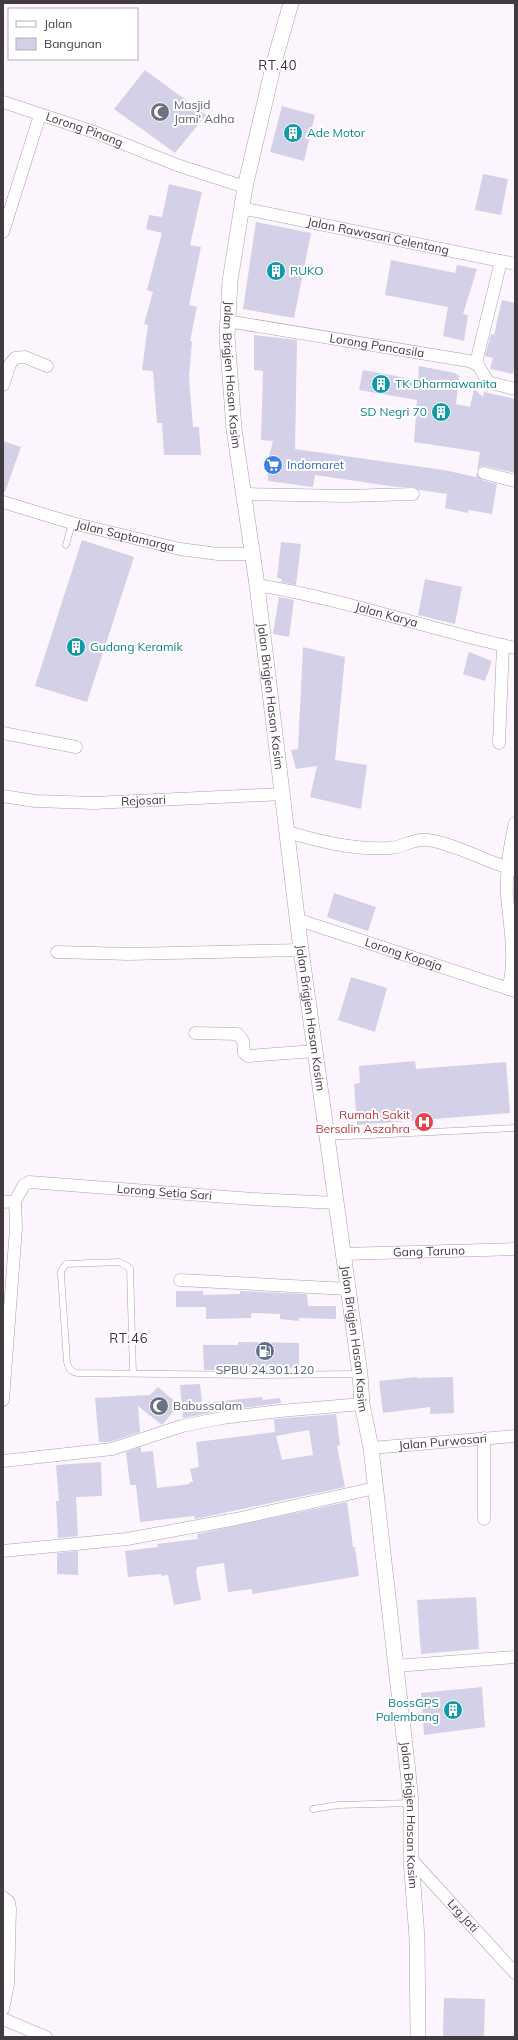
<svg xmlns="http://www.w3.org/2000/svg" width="518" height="2040" viewBox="0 0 518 2040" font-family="Mulish,sans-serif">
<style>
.building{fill:#d3d0e7;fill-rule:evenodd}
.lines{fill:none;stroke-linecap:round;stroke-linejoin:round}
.service-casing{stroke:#b09dae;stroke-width:7}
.minor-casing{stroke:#b09dae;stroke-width:13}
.tertiary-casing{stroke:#b09dae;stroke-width:16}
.service{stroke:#fff;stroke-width:6}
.minor{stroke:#fff;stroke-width:12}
.tertiary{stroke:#fff;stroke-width:15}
.labels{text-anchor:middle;stroke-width:4;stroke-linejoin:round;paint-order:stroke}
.worship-label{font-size:12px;fill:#5b616d;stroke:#fff;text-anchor:start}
.street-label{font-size:12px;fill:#413a41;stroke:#fff}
.culture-label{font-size:12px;fill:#0d838f;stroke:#fff;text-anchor:start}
.shop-label{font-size:12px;fill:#366cbe;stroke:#fff;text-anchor:start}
.health-label{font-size:12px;fill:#be3a42;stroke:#fff;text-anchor:end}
.service-label{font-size:12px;fill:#4e5e75;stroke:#fff}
.neighbourhood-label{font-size:13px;letter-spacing:1px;fill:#3f303e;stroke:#fff}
</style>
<rect width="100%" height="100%" fill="#fdf5fd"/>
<!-- building -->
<path class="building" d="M145,70L206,115L175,153L114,109Z
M282,106L315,115L304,161L270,152Z
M483,174L508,179L501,215L475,210Z
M169,184L202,192L190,245L201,247L189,305L197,307L190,341H192L189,378L193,427H199L201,455H164L162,423H157L153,371L142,370L148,325L144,324L153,292L147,290L162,233L146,229L149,215L162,217Z
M256,222L311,233L294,318L243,309Z
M391,260L455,273L457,265L477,269L463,314L468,315L464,341L443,336L448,307L385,295Z
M502,300L515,303V364L513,374L490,369L493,358L485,356L491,334L494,335Z
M254,335L297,340L295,449L444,470L476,477L477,473L482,480L497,484L492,514L469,510L468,513L445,508L447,494L419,490L413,487H397L315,475L313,487L268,481L267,464L273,441L261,440L263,371L254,370Z
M419,366L455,373L459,376L456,404L470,407L474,389L483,397L484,392L515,399V473L485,466H482L477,470L480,452L414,442L417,400L359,390L363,370L418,380Z
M3,441L21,447L5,492H3Z
M82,540L134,557L87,702L35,686Z
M281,542L301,544L296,585L281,582L282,579L277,578Z
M425,579L462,587L455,624L418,615Z
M279,597L294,600L289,637L273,634Z
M303,647L345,657L335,760L367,765L361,809L310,797L317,766L296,769L291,750L298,749Z
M469,652L492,661L485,681L463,674Z
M334,893L376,907L368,931L327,917Z
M351,977L387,988L375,1032L338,1020Z
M415,1061L416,1069L506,1062L510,1113L357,1125L354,1084L360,1083L359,1066Z
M176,1291H203V1295L240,1294V1291L307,1294L308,1306H336V1319L299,1318V1321L280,1319V1314L251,1313V1318L206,1319V1307H176Z
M238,1342L299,1343V1368L227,1367V1370H204L203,1345H238Z
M417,1377V1378L453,1377L454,1413L430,1414V1407L383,1413L379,1381Z
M200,1384L202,1403L262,1397L263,1400L280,1398L281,1403L221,1411L183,1418L180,1385Z
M158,1387L179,1405L162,1425L138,1406L140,1432L110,1442H99L95,1398L150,1395Z
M336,1414L340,1445L337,1446L345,1487L195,1519L194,1516L140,1522L136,1485H130L126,1452L141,1447V1452L153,1451L157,1488L190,1484L189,1482H193L190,1469L199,1467L196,1442L275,1432L274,1419ZM309,1430L313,1455L282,1460L276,1436Z
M101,1462L102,1496L76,1497L78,1536L58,1538L56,1501H59L56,1465Z
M347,1502L353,1547H355L359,1576L252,1594V1589L228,1592L224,1563L197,1567L196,1572L201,1600L174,1605L168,1575L161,1576V1574L128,1577L125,1551L158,1547L157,1544L198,1539L197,1534Z
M78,1551V1575L57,1574V1553Z
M476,1597L479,1649L421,1654L417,1600Z
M482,1687L485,1727L424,1735L421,1693Z
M444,1998L485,1999L484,2037H443Z"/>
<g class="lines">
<defs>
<path id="service" d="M66,545L72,523
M327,1137L515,1128
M133,1373L130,1268L119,1262L66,1264L61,1271V1275L67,1362C68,1368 71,1372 77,1373L259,1375L360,1374
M313,1809L338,1805L411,1803"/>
<g id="minor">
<path id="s1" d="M3,102L94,132L177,165L245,187"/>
<path id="s2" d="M241,208L515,264"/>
<path d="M3,232L40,115"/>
<path id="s3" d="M227,321L469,361L478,365L488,382L515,389"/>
<path d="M476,363L501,261"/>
<path d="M3,385L10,364L15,358L25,357L47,366"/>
<path d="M484,473L515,481"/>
<path d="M243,494L346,496L413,494"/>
<path id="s4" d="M3,502L72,523L180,549L218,554H251"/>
<path id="s5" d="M257,585C344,599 428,629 515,648"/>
<path d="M3,733L76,747"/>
<path d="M499,743L503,645"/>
<path id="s6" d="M3,796L35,801L94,803L283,794"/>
<path d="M288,832C321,842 355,850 390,848C404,847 414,838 428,840C459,845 486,862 515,870"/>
<path id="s7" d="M299,920L515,991"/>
<path d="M57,952L129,954L301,950"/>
<path d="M508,989C517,957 509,926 507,894C506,869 509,847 515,823"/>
<path d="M195,1033L238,1034L243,1041L244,1053L248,1056L315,1051"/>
<path id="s8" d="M3,1202L15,1201L24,1185L29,1182L253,1199L336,1203"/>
<path id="s9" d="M343,1254L515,1249"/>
<path d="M180,1280L348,1289"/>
<path d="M3,1400L16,1228L15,1201"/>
<path d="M484,1438V1519"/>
<path id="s10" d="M371,1448L515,1436"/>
<path d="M3,1461L112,1449L182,1426L222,1418L280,1411L362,1404"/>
<path d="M3,1551L127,1539L236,1519L375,1488"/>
<path d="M395,1666L515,1657"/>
<path id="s11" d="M411,1859L515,1973"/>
<path d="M3,1897L9,1902L10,1909L8,1984L3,2009"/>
<path d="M3,2019L46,2037"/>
</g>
<g id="tertiary">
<path id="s12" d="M291,3L275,59L245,187L230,281L227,336L234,429L257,585L301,950L360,1374L362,1404L371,1448L408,1772L411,1803V1859L417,1938L418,2037"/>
</g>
</defs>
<!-- service casing -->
<use href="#service" class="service-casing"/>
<!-- minor casing -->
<use href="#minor" class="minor-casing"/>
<!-- tertiary casing -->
<use href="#tertiary" class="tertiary-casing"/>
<!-- service -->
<use href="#service" class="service"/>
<!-- minor -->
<use href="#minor" class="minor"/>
<!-- tertiary -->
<use href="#tertiary" class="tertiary"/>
</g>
<!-- icons -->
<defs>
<symbol id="mosque-disc" viewBox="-11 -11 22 22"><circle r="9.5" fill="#6b7280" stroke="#fff"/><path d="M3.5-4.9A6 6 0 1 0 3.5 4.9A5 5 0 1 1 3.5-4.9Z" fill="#fff"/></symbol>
<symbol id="building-disc" viewBox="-11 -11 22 22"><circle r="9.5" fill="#0f9aa8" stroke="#fff"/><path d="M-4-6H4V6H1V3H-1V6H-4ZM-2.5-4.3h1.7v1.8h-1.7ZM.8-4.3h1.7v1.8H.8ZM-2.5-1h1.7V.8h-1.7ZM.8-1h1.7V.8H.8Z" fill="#fff"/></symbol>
<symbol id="supermarket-disc" viewBox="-11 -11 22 22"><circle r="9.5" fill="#3f7fe0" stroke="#fff"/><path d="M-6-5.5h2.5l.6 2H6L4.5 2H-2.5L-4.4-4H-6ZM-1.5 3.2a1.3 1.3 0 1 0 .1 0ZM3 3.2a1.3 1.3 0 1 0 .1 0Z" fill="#fff"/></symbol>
<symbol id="hospital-disc" viewBox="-11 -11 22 22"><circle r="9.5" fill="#e0444e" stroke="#fff"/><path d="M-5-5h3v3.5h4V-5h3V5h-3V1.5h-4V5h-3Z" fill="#fff"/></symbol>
<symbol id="fuel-disc" viewBox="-11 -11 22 22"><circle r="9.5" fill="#5c6f8a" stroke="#fff"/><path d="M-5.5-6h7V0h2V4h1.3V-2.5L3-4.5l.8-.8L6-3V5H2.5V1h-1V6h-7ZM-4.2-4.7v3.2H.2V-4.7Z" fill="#fff"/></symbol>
</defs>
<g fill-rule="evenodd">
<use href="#mosque-disc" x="149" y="101" width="22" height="22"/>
<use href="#building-disc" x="282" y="122" width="22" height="22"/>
<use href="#building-disc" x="265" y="260" width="22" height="22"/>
<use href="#building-disc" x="370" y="373" width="22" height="22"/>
<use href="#building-disc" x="430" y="401" width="22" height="22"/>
<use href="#supermarket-disc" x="262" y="454" width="22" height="22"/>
<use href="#building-disc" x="65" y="636" width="22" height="22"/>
<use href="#hospital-disc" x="413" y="1111" width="22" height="22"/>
<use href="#fuel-disc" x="254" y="1340" width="22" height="22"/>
<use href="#mosque-disc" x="148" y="1395" width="22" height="22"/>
<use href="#building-disc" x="442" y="1699" width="22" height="22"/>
</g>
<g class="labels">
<!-- worship labels -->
<g class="worship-label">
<text x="174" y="109">Masjid<tspan x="174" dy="14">Jami' Adha</tspan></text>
<text x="173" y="1410">Babussalam</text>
</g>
<!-- street labels -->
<g class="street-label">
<text dy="4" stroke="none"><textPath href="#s1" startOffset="86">Lorong Pinang</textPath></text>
<text dy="4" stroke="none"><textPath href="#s2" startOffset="140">Jalan Rawasari Celentang</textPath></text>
<text dy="4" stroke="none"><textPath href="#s3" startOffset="152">Lorong Pancasila</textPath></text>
<text dy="4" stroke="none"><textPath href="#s12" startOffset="379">Jalan Brigjen Hasan Kasim</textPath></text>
<text dy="4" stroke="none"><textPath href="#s4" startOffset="127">Jalan Saptamarga</textPath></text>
<text dy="4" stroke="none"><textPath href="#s5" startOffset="133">Jalan Karya</textPath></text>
<text dy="4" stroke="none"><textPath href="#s12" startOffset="703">Jalan Brigjen Hasan Kasim</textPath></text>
<text dy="4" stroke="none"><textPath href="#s6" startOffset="141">Rejosari</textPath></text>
<text dy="4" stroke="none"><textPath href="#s7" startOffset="110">Lorong Kopaja</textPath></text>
<text dy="4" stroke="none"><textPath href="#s12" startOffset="1027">Jalan Brigjen Hasan Kasim</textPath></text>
<text dy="4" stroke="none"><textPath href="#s8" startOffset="172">Lorong Setia Sari</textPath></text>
<text dy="4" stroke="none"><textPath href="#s9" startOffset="86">Gang Taruno</textPath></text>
<text dy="4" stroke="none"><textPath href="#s12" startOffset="1351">Jalan Brigjen Hasan Kasim</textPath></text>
<text dy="4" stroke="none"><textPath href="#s10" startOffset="72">Jalan Purwosari</textPath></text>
<text dy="4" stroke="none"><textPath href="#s12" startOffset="1831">Jalan Brigjen Hasan Kasim</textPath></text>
<text dy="4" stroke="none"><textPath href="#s11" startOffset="77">Lrg.Jati</textPath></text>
</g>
<!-- culture labels -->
<g class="culture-label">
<text x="307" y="137">Ade Motor</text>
<text x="290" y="275">RUKO</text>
<text x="395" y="388">TK Dharmawanita</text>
<text x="427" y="416" text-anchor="end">SD Negri 70</text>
<text x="90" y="651">Gudang Keramik</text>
<text x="439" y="1707" text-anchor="end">BossGPS<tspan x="439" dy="14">Palembang</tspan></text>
</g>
<!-- shop labels -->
<g class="shop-label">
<text x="287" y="469">Indomaret</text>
</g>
<!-- health labels -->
<g class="health-label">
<text x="410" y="1119">Rumah Sakit<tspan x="410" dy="14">Bersalin Aszahra</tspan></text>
</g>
<!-- service labels -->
<g class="service-label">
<text x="265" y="1374">SPBU 24.301.120</text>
</g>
<!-- neighbourhood labels -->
<g class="neighbourhood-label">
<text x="278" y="70">RT.40</text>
<text x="129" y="1343">RT.46</text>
</g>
</g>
<!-- border -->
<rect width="518" height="2040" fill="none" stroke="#413a41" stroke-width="8"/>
<!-- legend -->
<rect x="8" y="8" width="130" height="52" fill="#ffffff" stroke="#b3b0b3"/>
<rect x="16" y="21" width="20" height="6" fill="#ffffff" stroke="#b3b0b3"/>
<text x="44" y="28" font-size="12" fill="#413a41">Jalan</text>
<rect x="16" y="38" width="20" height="12" fill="#d3d0e7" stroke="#b3b0b3"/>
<text x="44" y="48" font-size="12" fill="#413a41">Bangunan</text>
</svg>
